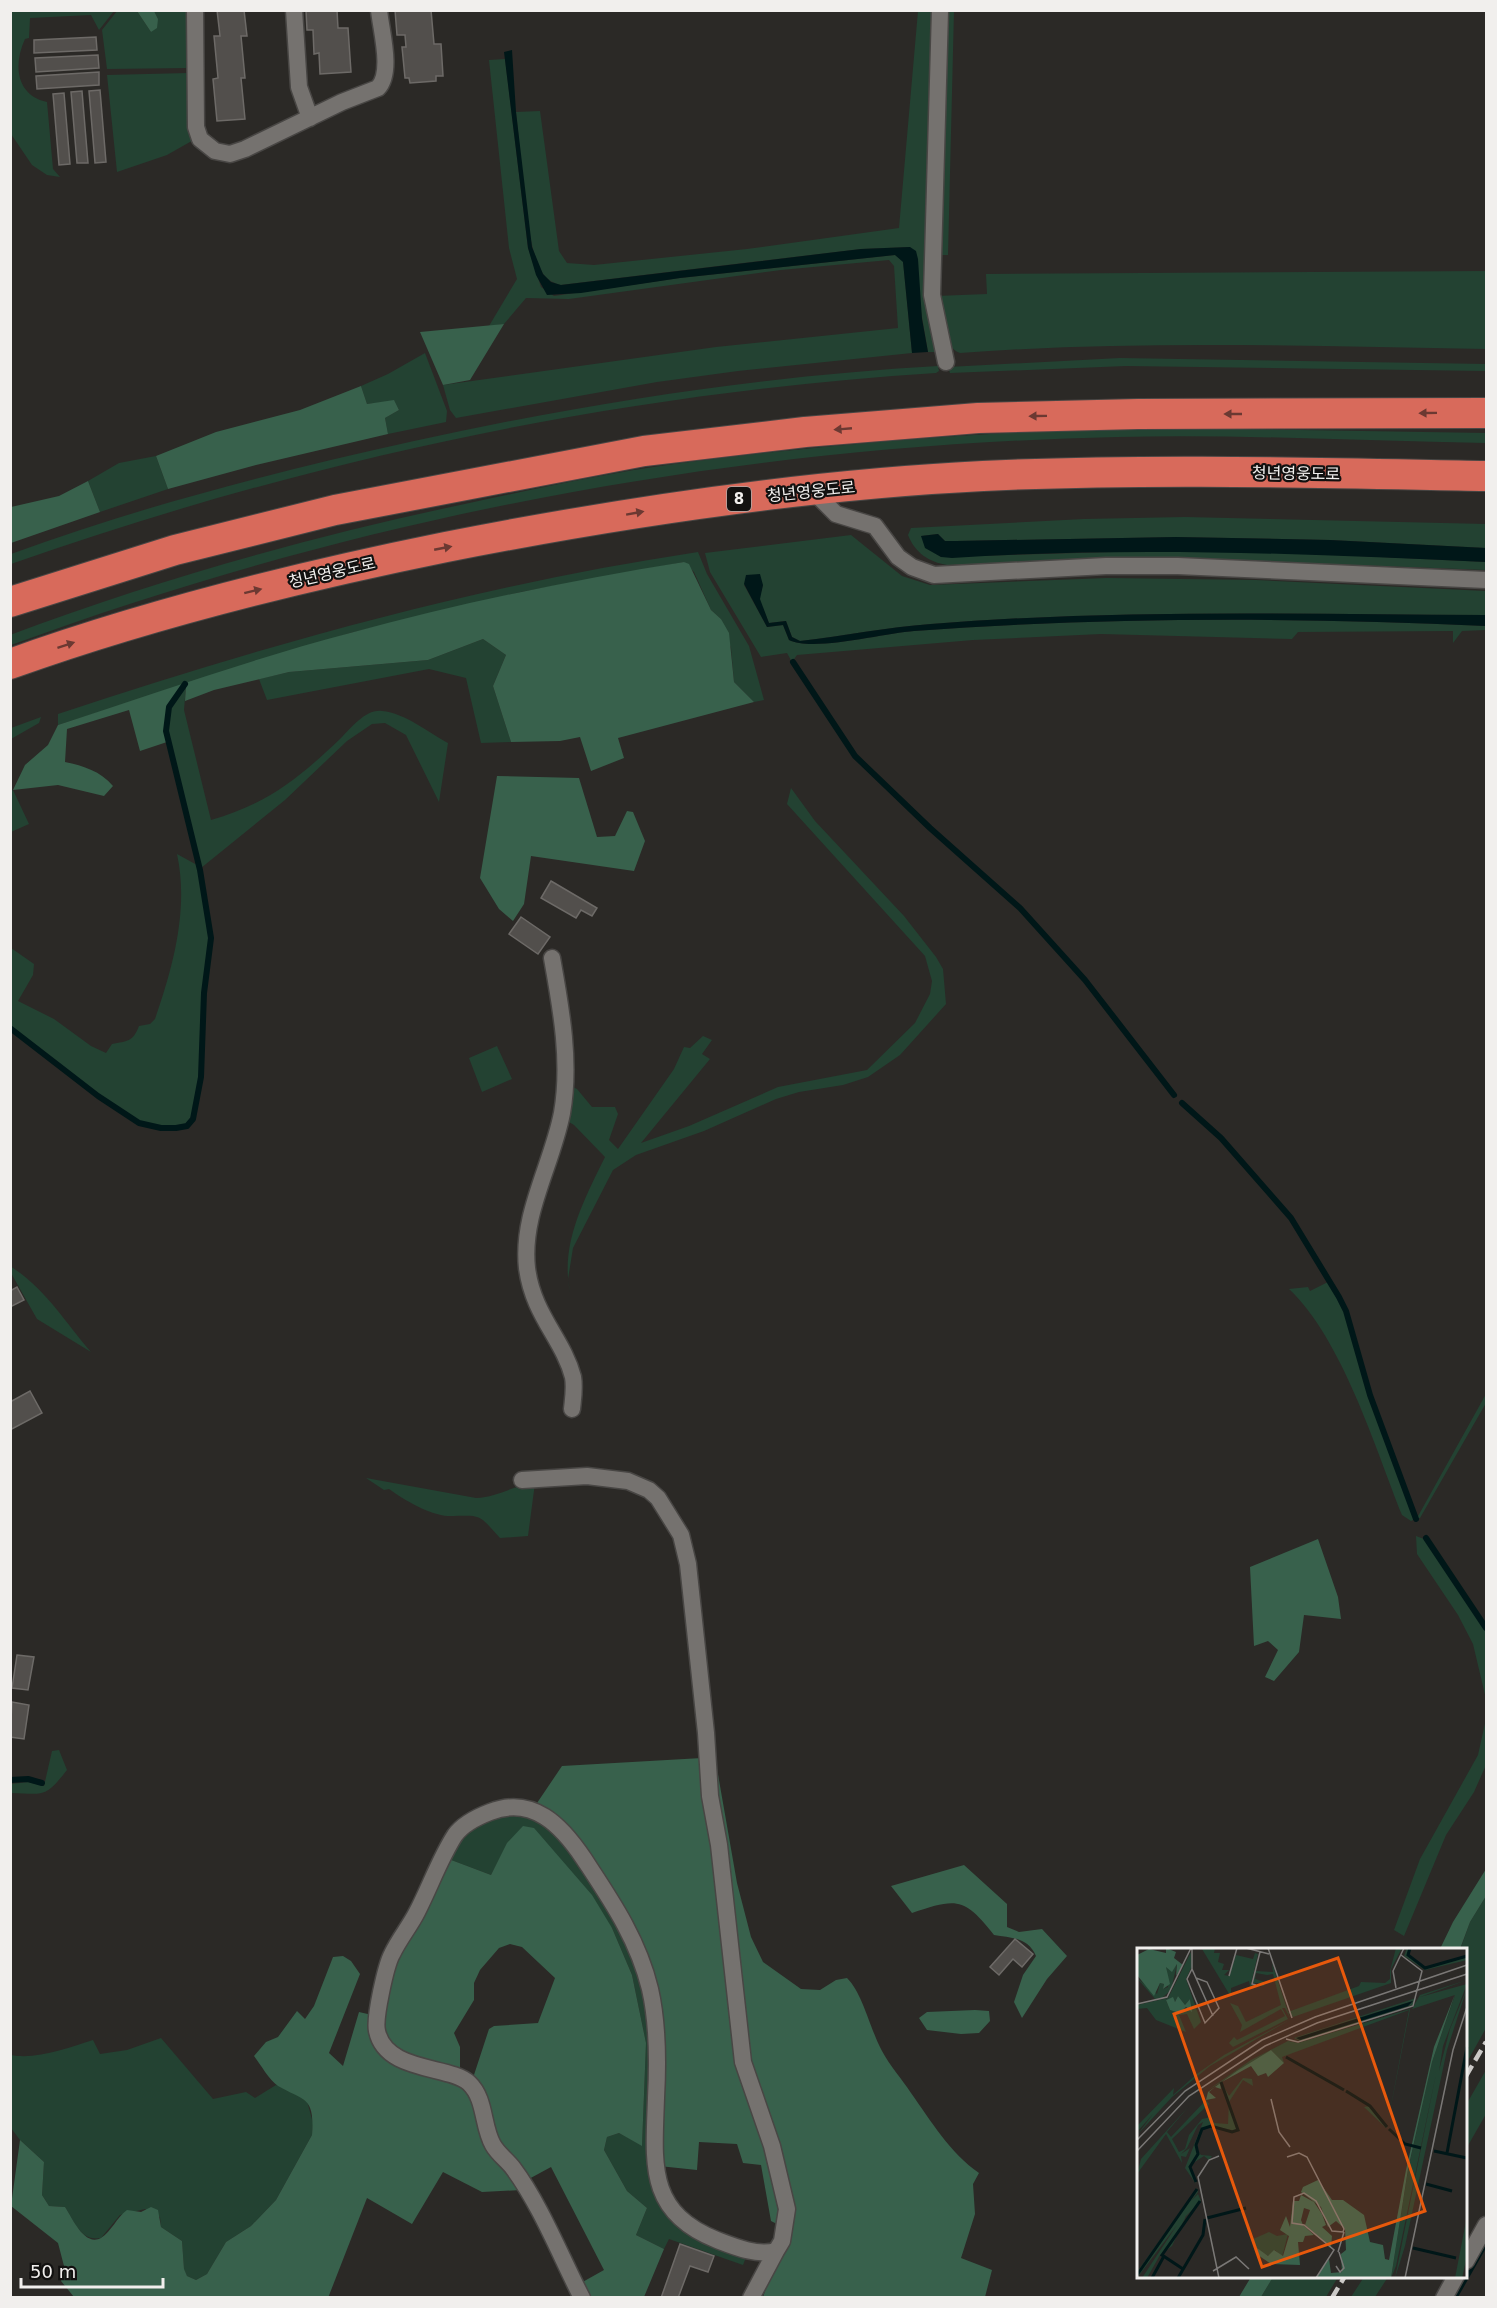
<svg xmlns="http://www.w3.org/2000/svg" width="1497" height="2308" viewBox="0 0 1497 2308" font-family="'DejaVu Sans','Noto Sans KR',sans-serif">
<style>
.green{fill:#234232}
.forest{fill:#38614c}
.water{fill:#001718}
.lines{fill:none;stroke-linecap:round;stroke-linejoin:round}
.stream{stroke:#001718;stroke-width:6}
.building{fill:#524f4c;stroke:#6d6a67;stroke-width:1.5}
.street-casing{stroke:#484644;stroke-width:19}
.highway-casing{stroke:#484644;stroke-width:32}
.street{stroke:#75726f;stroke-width:16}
.highway{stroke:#d86a5b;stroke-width:30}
.rail{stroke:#cbc9c7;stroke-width:4.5;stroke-dasharray:12 6;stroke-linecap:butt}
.oneway{fill:#6b3932}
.labels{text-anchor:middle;stroke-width:4.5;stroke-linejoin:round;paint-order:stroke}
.shield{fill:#121110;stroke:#aeacab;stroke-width:1.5}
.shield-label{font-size:15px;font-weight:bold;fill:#f1efed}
.street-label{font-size:16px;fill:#f1efed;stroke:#121110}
.inset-river{fill:none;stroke:#001718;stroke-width:3}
.inset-road{fill:none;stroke:#7a7876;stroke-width:1.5}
.view{fill:#e8590c;fill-opacity:0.15;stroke:#e8590c;stroke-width:3}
.inset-edge{fill:none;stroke:#f1efed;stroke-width:3}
</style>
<rect width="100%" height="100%" fill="#2b2926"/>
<!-- green -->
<path class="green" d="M10,11H114L99,30L91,15L30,18L29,38L25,39C13,65 16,95 47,102L53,169L60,177L47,175L32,165L11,134Z
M117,11H137L151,32L158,19L154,11H188L189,68L107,69L102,30Z
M918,11H933L926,302L937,352H928L910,247L861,249L560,285C552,282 547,280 542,272C524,243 521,150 516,112L540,111L559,251L567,263L594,265L747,249L899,228Z
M944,11H954L948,255H938Z
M505,59L528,248L541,287L554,296L680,278L895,255L903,261L912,353L738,371L657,382L456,418L450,410L443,385L716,347L898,328L894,266L889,260L781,270L569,299L526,298L504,324L489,326L517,279L509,248L489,60Z
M188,73L197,138L167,155L117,172L107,75Z
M1486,271V349C1311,346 1135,340 960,353C941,346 940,314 936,296L987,294L986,274Z
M425,353L447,411L446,422L388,434L385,418L399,410L394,401L367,404L361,386L388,374Z
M1120,358L1486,364V371L1126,366L950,373L948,367Z
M938,366L939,371L936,373C620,393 309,459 11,564V554C142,506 278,471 414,441C587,403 761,376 938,366Z
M1115,427L1486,433V443C1363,441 1240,434 1117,437C740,445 364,515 11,645L10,635C161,578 317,535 474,502C540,488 607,473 674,464C821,444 968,434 1115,427Z
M156,456L168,489L100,512L88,481L119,463Z
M1185,517L1486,524V548L1330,540L1176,537L956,541H945L938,534L921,536L941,557L1148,551L1276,552L1486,562V570L1225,560L1103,559L947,565C929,562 915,553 908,535L911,528L1084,519Z
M851,535L902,576L930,585L1107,578L1256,580L1486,591V615C1301,614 1116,609 931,624C887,627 844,636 800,641L792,637L786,621L769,623L759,599L763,585H744L767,627L783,625L789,640C813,652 884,633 914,631C1105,617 1295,617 1486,626V630L1462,631L1453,643V631L1298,632L1292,639L1101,634L973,640L797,655L792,662L787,653L761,657L710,572L705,553Z
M698,552L707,574L749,646L764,700L754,702L734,682L731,648L721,619L711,610L694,572L684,562L521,592L350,633L58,725V714C269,644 478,585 698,552Z
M483,639L506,655L493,686L511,742L481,743L466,678L429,669L267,700L259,679L289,672L428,660Z
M186,685L184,710L211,820C268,804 300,777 341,738C352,727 366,709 382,711C405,713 429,733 448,743L439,802L406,735L385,723L372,724L347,741L285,800L201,868L167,731L170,707Z
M41,717L39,723L11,739V728Z
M791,788L815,821L904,916L936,957L943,969L946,1004L900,1055L868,1077L843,1085L799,1092L776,1099L704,1131L636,1155L613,1170L573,1248L568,1279L570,1292C560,1244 584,1200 605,1157L574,1125L564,1119L566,1084L577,1089L592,1107H615L618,1114L609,1140L618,1149L674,1069L684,1047L690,1048L703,1036L712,1040L702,1054L710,1059L641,1143L689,1126L778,1087L867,1070L915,1023L930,994L932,981L925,956L787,804Z
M13,790L29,824L11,832V791Z
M177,854L197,865C205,886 209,914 210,938C210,956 204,974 202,993C199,1029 210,1096 186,1124L162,1127L140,1121L99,1095L11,1026V948L34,964L33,975L18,1001L54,1019L91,1046L106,1053L112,1044C127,1041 133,1042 139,1026L150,1024L155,1019C173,967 189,909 177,854Z
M497,1046L512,1079L482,1092L469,1058Z
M10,1266C46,1289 64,1321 91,1352L37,1319L11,1273Z
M1328,1282L1344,1312L1369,1396L1415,1519L1411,1521L1402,1515C1375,1447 1342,1339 1289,1289L1308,1287L1310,1291Z
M1486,1394V1403L1420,1518H1417Z
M366,1478L476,1498C498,1497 514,1485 535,1483L528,1536L500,1538C477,1512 481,1516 448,1516C430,1515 404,1500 389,1489L384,1490Z
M1416,1536L1424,1539L1486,1631V1699L1473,1644L1458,1615L1417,1554Z
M1486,1719V1765L1474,1792L1446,1835L1404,1936L1394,1930L1420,1859L1478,1755Z
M59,1750L67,1770C45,1798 45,1794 11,1793V1784L28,1782L44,1786L52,1751Z
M533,1811L586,1864L648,1988L652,2137L674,2215L748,2252L743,2265L669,2239L664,2249L636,2235L647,2208L627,2191L604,2150L607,2137L619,2133L642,2145L646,2043L632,1975L612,1928L508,1843L491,1875L446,1858L480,1817Z
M1486,1896V2028L1466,2064V1950H1460L1470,1922Z
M161,2038L213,2099L246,2092L255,2098L276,2085L301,2096L307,2101L313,2123L312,2135L276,2200L251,2226L226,2242L207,2274L196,2280L187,2276L184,2270L182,2241L161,2227L160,2217L145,2209L120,2215L101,2238C81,2242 74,2221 65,2207L49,2206L42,2195L44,2162L20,2140L11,2128V2055C35,2060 69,2048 93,2040L100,2054L127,2050Z
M1486,2070V2114L1466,2149V2105Z
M1273,2277V2276L1338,2277L1326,2297H1261Z
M1364,2277H1388L1375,2297H1351Z"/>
<!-- forest -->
<path class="forest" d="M137,11H154L158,19L157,28L151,32Z
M504,324L470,380L443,385L420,332Z
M361,386L367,404L394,400L399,410L385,418L388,434L256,465L168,489L156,456L216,432L300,410Z
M88,481L100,512L11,543V507L59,496Z
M684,562L689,564L711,610L721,619L729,633L734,682L754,702L618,738L624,758L591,771L580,737L560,741L511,742L493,686L506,655L483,639L428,660L289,672L214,690L185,701L186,685L184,683C169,703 161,717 167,742L140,751L129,710L67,729L65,762C84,766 100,771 113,786L104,796L58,785L13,790L25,765L48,745L58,725C155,693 252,659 350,633C459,603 572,580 684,562Z
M497,776L579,778L597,837L615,836L627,811L633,812L645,841L634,871L531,856L524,904L513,921L499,909L480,878Z
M1318,1539L1338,1597L1341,1619L1304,1615L1299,1652L1274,1681L1265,1677L1278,1650L1268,1641L1254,1646L1250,1567Z
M702,1758L728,1969L778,2187L781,2226L771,2221L761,2165L743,2163L737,2144L699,2142L697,2170L659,2166L661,2043L630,1922L535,1806L562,1766Z
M716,1763L737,1883L751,1937L763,1962L801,1989L820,1990L836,1980L847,1978C863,1994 870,2029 882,2051C890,2066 902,2079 911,2093C931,2121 950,2153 979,2173L973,2184L975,2214L961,2258L992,2270L985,2297H763L788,2225L746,2062L722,1845Z
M523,1826L534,1828L592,1895L612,1928L632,1975L646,2043L642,2146L619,2133L607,2137L604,2150L627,2191L647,2208L636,2235L664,2249L644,2297H586L579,2284L604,2270L551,2167L527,2180L499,2147L472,2081L489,2029L494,2026L538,2023L555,1978L522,1947L510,1944L499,1948L480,1970L474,1983V2000L454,2033L460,2047V2076L384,2044L378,2015L388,1978L446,1858L491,1875L507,1843Z
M964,1865L1007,1904V1927L1019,1932L1042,1929L1067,1956L1047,1979L1022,2018L1014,2002L1023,1975L1036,1956C1028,1937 1011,1938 994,1935C964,1897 957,1898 912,1913L891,1886Z
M1486,1869V1896L1470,1922L1460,1949H1440L1453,1922Z
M343,1956L351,1961L360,1974L329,2053L343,2066L359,2012L372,2015L380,2047L466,2086L521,2190L482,2192L443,2172L412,2224L367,2198L328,2298L74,2297L61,2281L64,2266L58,2243L11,2206L20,2140L44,2162L42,2195L49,2206L65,2207C72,2217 84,2247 101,2238C111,2232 117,2217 127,2210L141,2212L151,2207L158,2210L161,2227L182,2241L184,2269L187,2276L196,2280L207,2274L226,2242L251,2226L276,2200L312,2135C315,2096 304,2101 278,2086C269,2080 261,2065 254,2056L266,2042L278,2037L297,2011L305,2019L314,2006L333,1957Z
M975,2010L989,2011L990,2021L979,2033L961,2034L927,2030L919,2018L927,2012Z
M1251,2277H1273L1261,2297H1239Z"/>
<!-- water -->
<path class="water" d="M512,50L516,112L532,247L543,274L551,282L561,285L861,249L910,247L916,251L918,259L922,319L928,352L912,353L903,262L895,255L680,278L581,293L547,295L536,275L528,248L504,52Z
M938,534L945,541H956L1176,537L1330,540L1486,548V562C1308,554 1130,546 952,558L941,557L925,548L921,536Z
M760,574L763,585L760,599L769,623L786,621L792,637L800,641C844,636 887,627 931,624C1116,609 1301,614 1486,615V626C1295,617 1106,617 914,631C884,633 813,652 789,640L783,625L767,627L744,584L746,575Z"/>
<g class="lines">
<!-- stream -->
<path class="stream" d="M793,662L855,756L930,828L1020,908L1085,980L1174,1095
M10,1028L98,1096L139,1123L161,1128H176L187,1126L193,1119L201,1077L204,993L211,938L200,870L166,731L169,707L185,684
M1182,1103L1221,1138L1291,1218L1339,1297L1346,1311L1370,1395L1416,1519
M1426,1538L1486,1628
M10,1780L28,1779L42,1783
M1454,2298L1486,2242"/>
</g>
<!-- building -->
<path class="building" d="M217,10H244L247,36H241L245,78H241L245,119L217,121L213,79L218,78L214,36H220Z
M306,10H337L338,28H348L351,72L320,74L319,53L314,54L313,30H307Z
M395,10H431L434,44H441L443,76H436V81L410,83L409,78H405L402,47H406L405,35H397Z
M96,37L97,50L34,53V40Z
M98,55L99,68L36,72L35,58Z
M99,72V85L37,89L36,76Z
M100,90L106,162L95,163L89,91Z
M82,91L88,163H77L71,92Z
M64,93L70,164L59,165L53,94Z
M551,881L597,908L592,916L581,910L576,918L541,898Z
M521,917L550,937L538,954L509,934Z
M17,1287L24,1300L10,1307V1291Z
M30,1391L42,1413L10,1430V1402Z
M17,1655L34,1657L28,1690L12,1688Z
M12,1702L29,1705L24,1739L10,1737Z
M1015,1939L1033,1954L1022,1967L1013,1959L999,1975L990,1967Z
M680,2244L714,2256L708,2272L690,2266L678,2298H661Z"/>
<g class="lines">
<defs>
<path id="street" d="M195,10L196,127L200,139L215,151L230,154L245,149L342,102L378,88C393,72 381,31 379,10
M294,10L299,87L310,118
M940,10L932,295L946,362
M812,490L836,514L875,526L898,557L912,567L934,575L1106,566H1178L1486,580
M552,958C561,1008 571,1062 562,1113C552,1165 521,1214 527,1268C533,1315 563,1339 573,1377C575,1388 573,1399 572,1409
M522,1480L587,1476L628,1481L649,1490L658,1498L681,1535L688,1564L706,1733L710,1796L719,1845L743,2062L772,2146L787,2209L782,2241L776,2251C757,2256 735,2247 717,2240C646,2212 654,2163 656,2098C658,2062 658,2024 650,1989C638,1939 611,1900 584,1859C562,1826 533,1795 490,1812C477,1817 463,1824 455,1835C440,1858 430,1887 417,1912C410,1926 399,1939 392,1954C386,1965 374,2018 377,2031C386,2073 450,2065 469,2083C486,2099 482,2126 493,2145C498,2154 507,2160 513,2168C540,2204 561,2257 582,2298
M1466,2261L1486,2225
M751,2298L776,2251
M1444,2298L1456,2276"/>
<path id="highway" d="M10,602L175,550L335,510L644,451L805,432L978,418L1138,414L1486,413
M10,664C152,613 298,577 446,547C623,512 802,485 983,476C1150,468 1319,473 1486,476"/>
</defs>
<!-- street casing -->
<use href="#street" class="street-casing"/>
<!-- highway casing -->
<use href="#highway" class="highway-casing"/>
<!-- street -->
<use href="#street" class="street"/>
<!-- highway -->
<use href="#highway" class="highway"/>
<!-- rail -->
<path class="rail" d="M1466,2076L1486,2042
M1332,2298L1345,2276"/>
</g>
<!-- one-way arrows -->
<defs><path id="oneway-solid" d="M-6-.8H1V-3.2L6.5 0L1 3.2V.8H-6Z" transform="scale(1.5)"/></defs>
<g class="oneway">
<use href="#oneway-solid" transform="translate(1428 413) rotate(179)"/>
<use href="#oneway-solid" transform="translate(1233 414) rotate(-180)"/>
<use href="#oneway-solid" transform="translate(1038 416) rotate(179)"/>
<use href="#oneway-solid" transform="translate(843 429) rotate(175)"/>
<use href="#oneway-solid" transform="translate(635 513) rotate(-10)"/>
<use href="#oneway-solid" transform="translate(443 548) rotate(-11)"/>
<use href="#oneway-solid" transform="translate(253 591) rotate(-14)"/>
<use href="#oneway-solid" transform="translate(66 645) rotate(-18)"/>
</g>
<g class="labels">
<!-- shield labels -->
<rect class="shield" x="727" y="487" width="24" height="24" rx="4.5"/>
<g class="shield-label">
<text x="739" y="504">8</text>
</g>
<!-- street labels -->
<g class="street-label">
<text transform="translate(1296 473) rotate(1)" y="6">청년영웅도로</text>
<text transform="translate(811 491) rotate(-6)" y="6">청년영웅도로</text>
<text transform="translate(332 572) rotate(-13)" y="6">청년영웅도로</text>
</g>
</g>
<!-- overview -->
<g transform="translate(1137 1948)">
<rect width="330" height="330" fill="#2b2926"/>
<path d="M78,0L77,5H83L81,14L87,16L85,22H92L87,27L92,28L99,7L116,11L118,5L121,6L114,36L119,38H113L112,33L94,40V49L65,1ZM259,0H265L254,21V35L156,69L151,64L222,38L224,34L248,35L253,31V23ZM270,0H273L271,7L288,20L330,8V12L288,22L267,8ZM54,4L55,18L49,31L64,74L57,81L50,66L42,67L49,84L19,72L10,60L0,61V57L31,50ZM41,48L48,57L53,51L55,62L45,60L42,65L33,62L29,52L34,50L38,54ZM135,15L153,70L148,60H145L151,71L96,99L92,95L97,89L100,92L148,68L144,61L103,84L105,77L93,55L101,58L109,74L144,57L136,26L130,27L119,25L118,31L128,34L127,38L120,37L126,35H116L119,23L136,24ZM40,16L34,42L25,50L18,51L0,30L20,46L23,35L27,36L26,41L31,39L29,19L36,22ZM330,32L283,49L330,36L306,98L302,123L313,81L330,40L310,102L268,298L258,330L299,126L259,318L254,330L271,222L295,114L318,47L275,61L283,47ZM279,50L276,57L163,93L157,90ZM276,53L271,58L159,92L186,81ZM273,61L250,179L249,180L227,159L233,158L250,179L272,62L145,109L147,115L134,102L84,134L92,148L106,130L115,131L116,138L106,132L92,154L100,183L74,178L65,181L59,201L64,207L75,208L72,212L67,208L53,217L59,236L48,220L66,174L61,177L50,200L44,206L53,200L49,209L44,208L45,215L29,186L0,226L4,211L52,158L30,184L34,189L69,152L72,156L35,191L42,204L48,201L52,187L65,171L74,169L77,175L91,176L92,153L83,135L71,142L114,112L151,93L161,95ZM154,71L73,118L35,149L0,187L16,166L0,184L1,177L37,140L36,147L61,125L87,107ZM60,240L61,244L54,253L61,246L64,253L49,268L35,298L23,307L10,330H5L40,277L0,330V324ZM330,268V308L325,330H318ZM132,284L140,288L151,286L145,309L138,302L132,308L126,306L117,297L116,291Z" fill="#234232" fill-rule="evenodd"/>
<path d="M29,0L39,4L37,10L46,17L39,28L40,16L35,24L29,19L33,36L26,41L27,36L23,35L17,48L0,27V7L12,1L29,5ZM318,46L295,114L271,221L254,330H179L192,311L194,325L205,324L204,306L209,302L208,281L199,273L191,279L184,259L164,244L166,239L181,232L195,252H206L227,267L233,294L246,297L248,311L252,312L269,222L297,99ZM41,48L48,57L53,51L55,64L49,59L42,65L33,62L29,52L36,49L38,54ZM134,102L147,115L131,129L129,125L121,128L114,118L83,135L84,141L78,139L72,144L79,150L69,152L71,144L100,123ZM164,247L177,254L185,266L189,277L185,279L195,288L194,299L168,277L173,262L167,260L164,272L166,277L177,287L168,288L166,294H161L163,317L134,316L121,307L120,300L131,308L137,302L146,308L152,288L143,282L149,268L153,279L156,253H162Z" fill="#38614c"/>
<path d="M276,53L271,58L163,92L159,90Z" fill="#001718"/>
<path class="inset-river" d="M273,0L271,7L288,20L330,8M149,109L207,142M209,143L233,158L250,179M252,181L268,196L284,200M297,203L330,210M310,205L330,99M59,234L53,219L61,206L59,197L65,181L74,178L95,184L101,182L84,134M289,236L315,243M70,270L109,260M276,300L319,310M46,321L25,307L63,253M0,327L60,241M15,330L27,308M41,330L66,287L68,271"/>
<path class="inset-road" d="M55,0V21L76,68M109,0L132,6M131,0L155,70M55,21L50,31L68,75L82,60L70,34L59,30M92,28L100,0M119,37L115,36L123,4M259,40L256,23L267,0M0,56L30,49L54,0M149,91L161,94L276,58L285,23L264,7M134,151L142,184L153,199M0,192L48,143L125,92L178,69L330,17M0,203L52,148L128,98L180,75L330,26M82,208L72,212L61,229L82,330M150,209L162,205L170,209L207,281L206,284L195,283L179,253L167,245L157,249L155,275L167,277L197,302L179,330M201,304L207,284M199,318L203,324L207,320L202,304M76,323L99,309L112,321M268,330L316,102L330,59"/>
<path class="view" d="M201,10L288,263L125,319L37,66Z"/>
<rect width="330" height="330" class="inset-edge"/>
</g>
<!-- border -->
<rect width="1497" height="2308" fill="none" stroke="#f1efed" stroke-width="24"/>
<!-- scale -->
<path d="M21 2278v9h142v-9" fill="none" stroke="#f1efed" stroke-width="3"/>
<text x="30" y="2278" font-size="18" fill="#f1efed" stroke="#121110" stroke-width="4.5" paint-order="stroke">50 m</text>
</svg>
